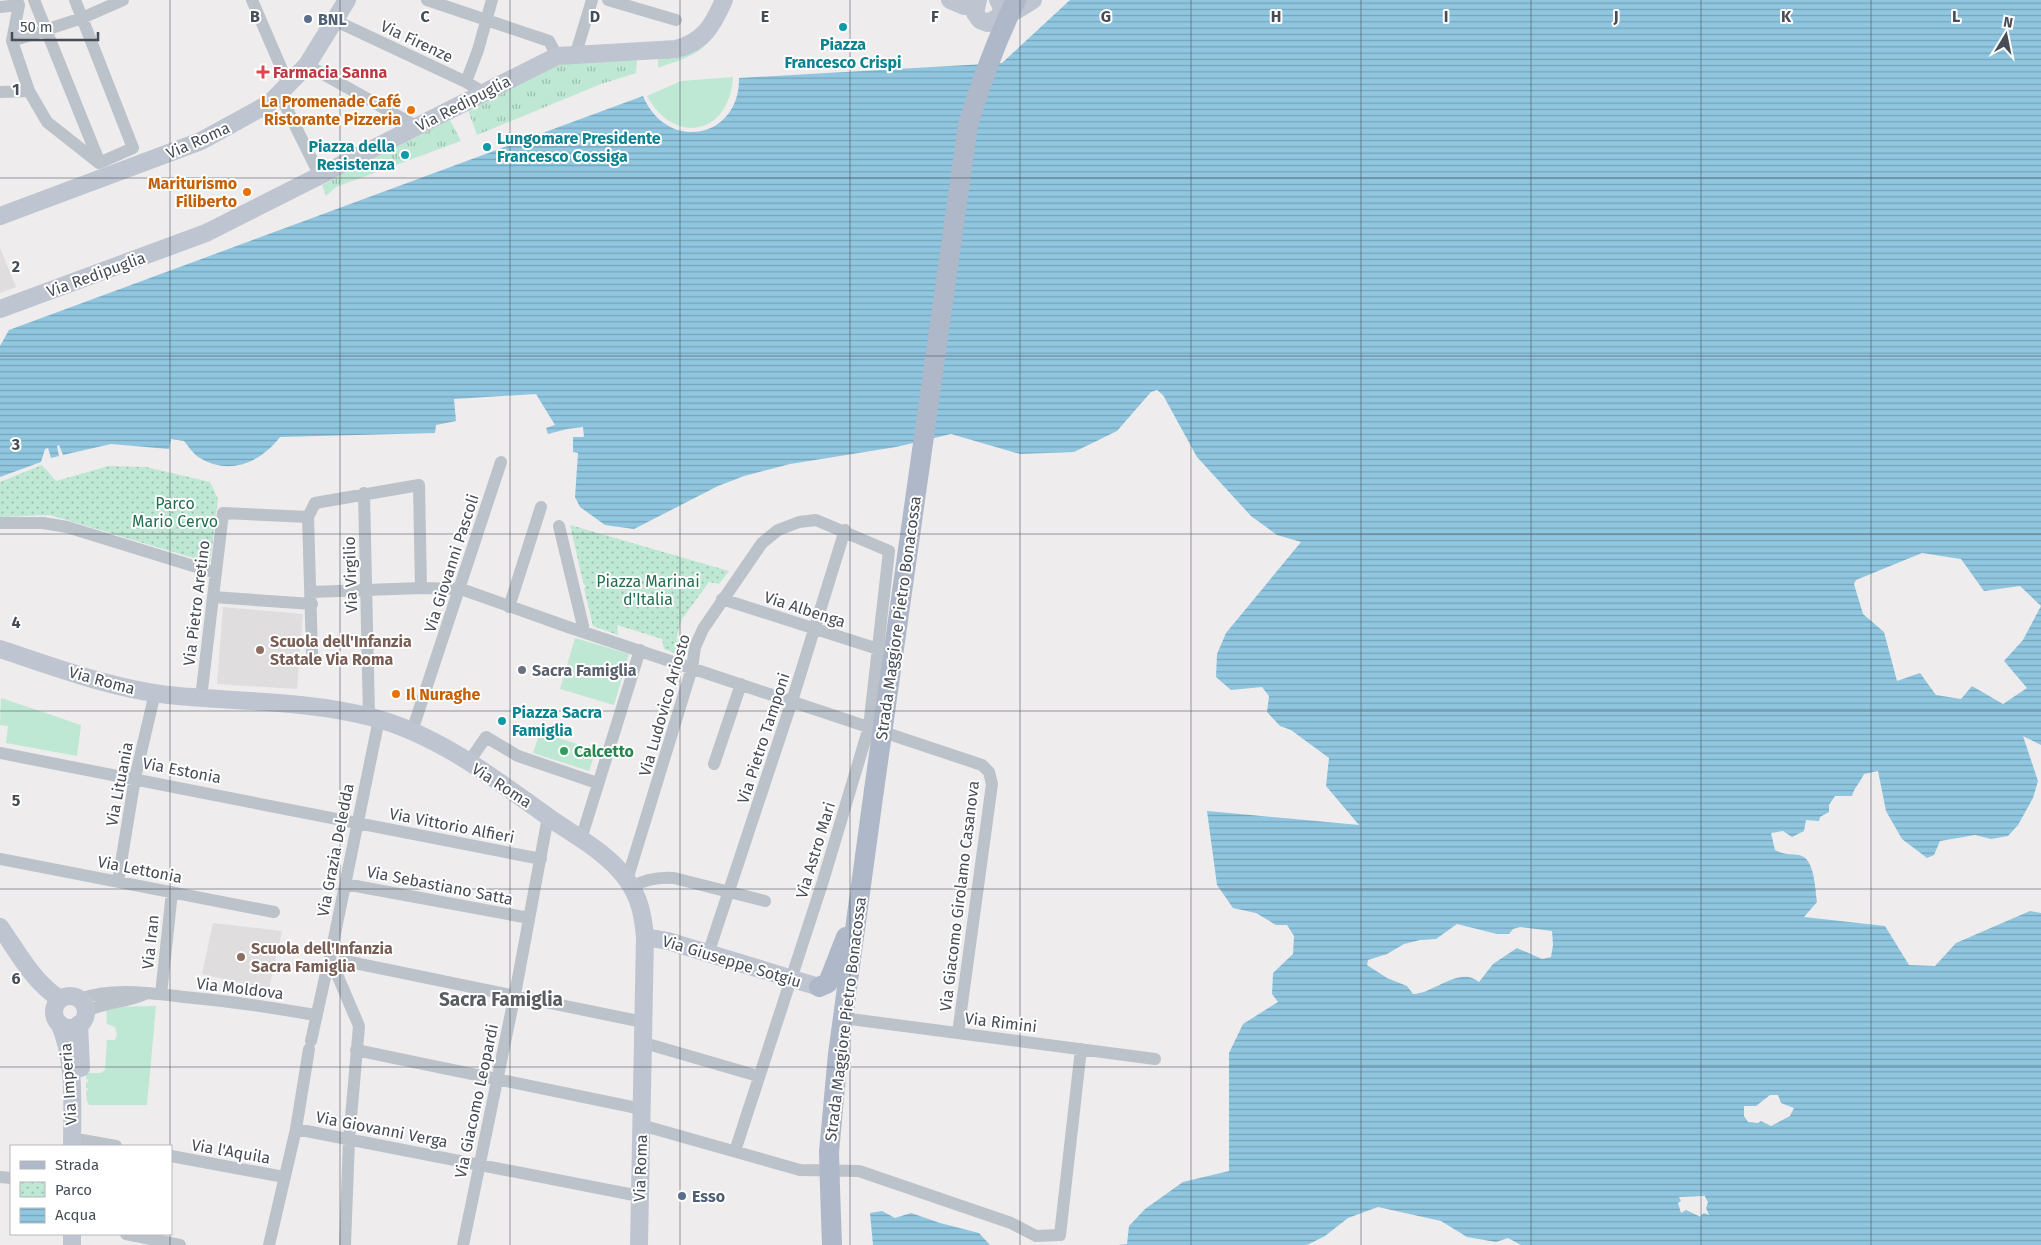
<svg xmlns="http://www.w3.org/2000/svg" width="2041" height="1245" viewBox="0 0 2041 1245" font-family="'Fira Sans',sans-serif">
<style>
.education{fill:#dfdddd}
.grass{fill:url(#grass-tufts)}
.park{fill:url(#park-dots)}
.garden{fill:#bee8d4}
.water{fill:url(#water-rules);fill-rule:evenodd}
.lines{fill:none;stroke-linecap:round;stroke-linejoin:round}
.street{stroke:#bcc2ca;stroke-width:12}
.secondary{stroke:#bec5d1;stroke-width:18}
.primary{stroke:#aeb8c8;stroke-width:20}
.primary-bridge{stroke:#aeb8c8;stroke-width:20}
.grid{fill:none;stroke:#474d57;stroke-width:1;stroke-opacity:0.55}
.service-dot{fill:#5c6f8a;stroke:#fff;stroke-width:2}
.culture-dot{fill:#0f9aa8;stroke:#fff;stroke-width:2}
.health-dot{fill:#e0444e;stroke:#fff;stroke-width:2}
.food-dot{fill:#e8710a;stroke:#fff;stroke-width:2}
.education-dot{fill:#8d6e63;stroke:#fff;stroke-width:2}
.worship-dot{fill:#6b7280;stroke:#fff;stroke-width:2}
.leisure-dot{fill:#2e9e5b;stroke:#fff;stroke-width:2}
.labels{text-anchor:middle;stroke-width:4;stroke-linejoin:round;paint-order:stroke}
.service-label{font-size:16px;font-weight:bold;fill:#4e5e75;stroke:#fff;text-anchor:start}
.street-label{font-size:16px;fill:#474d57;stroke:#fff}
.culture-label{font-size:16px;font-weight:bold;fill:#0d838f;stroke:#fff;text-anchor:start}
.health-label{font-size:16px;font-weight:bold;fill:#be3a42;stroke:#fff;text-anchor:start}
.food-label{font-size:16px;font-weight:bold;fill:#c56008;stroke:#fff;text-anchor:end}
.park-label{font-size:16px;fill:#216f51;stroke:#fff}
.education-label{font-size:16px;font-weight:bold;fill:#785e54;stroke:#fff;text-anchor:start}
.worship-label{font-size:16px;font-weight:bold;fill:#5b616d;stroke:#fff;text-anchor:start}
.leisure-label{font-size:16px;font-weight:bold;fill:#27864d;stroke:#fff;text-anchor:start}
.quarter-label{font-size:19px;font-weight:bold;fill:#595c60;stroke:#fff}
.grid-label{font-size:16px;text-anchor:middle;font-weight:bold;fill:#474d57;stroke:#fff;stroke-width:4;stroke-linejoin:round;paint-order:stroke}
</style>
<defs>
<pattern id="grass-tufts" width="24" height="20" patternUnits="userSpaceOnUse" patternTransform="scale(1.25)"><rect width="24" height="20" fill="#bee8d4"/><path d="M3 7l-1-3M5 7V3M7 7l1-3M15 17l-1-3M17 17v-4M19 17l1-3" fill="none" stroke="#9cbeaf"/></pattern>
<pattern id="park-dots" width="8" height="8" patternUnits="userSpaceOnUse" patternTransform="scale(1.25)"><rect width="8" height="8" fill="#bee8d4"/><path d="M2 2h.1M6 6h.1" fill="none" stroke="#9cbeaf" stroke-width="1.8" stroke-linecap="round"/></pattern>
<pattern id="water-rules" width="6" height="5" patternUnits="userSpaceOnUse" patternTransform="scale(1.25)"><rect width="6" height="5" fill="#90c6e0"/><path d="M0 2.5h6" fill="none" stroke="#77a3b8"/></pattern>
</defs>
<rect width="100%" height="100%" fill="#eeecec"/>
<!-- education -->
<path class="education" d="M0,248L16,287L0,293Z
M223,607L303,614L297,689L217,684Z
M213,923L282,931L269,989L202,974Z"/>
<!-- grass -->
<path class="grass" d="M721,22C705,55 690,56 658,68V56Z
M637,60L636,73L601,84L477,135L468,110L555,66L572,62Z
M450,120L461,141L336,187L326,196L322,185Z"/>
<!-- park -->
<path class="park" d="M42,465L56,481L109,466L146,467L210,482L218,499L210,563L50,515L0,517V482Z
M570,525L729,571L719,584L709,582L682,619L676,639L686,638L680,655L664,649L662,639L617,625L618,635L593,626L584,588L586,587L583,582Z"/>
<!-- garden -->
<path class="garden" d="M733,77C730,134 675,147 647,96L681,81Z
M575,638L629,654L614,705L560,689Z
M1,698L81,725L77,756L6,743L8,726L0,725Z
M540,732L596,750L589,771L533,753Z
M156,1006L147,1105H89L87,1101L86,1091L89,1089L86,1088V1083L89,1080L86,1079V1073H100L105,1070L107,1040H115L117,1035L115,1027L107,1024L106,1007Z"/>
<!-- water -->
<path class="water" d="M1070,0H2041V745L2023,736L2038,781L2033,798L2018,825L2008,836L1991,839L1975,835L1940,841L1934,855L1927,858L1902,839L1886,811L1878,771L1864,774C1860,783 1855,786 1852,796H1835L1829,805V812L1820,817L1819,821L1806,820L1804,831L1792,837L1783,831L1771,833L1775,850C1784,855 1790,854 1799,855C1815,858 1815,889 1817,902L1804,917L1885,926L1909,965L1935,966L1956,943L2030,911L2041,913V1245H1521L1508,1238L1496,1242L1467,1237L1441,1221L1378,1207L1348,1218L1325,1236L1307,1245H1118L1127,1244L1129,1226L1145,1209L1183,1182L1229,1171V1053L1243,1024L1278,1002L1272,994L1273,973L1293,954L1294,936L1287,925H1276L1256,913L1233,908L1217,885L1207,811L1359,825L1326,786L1329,758L1291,730L1280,726L1267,712L1269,696L1262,687L1231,690L1216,677L1217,654L1226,633L1301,542L1277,535L1251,516L1197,457L1163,395L1157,390L1151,392L1117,431L1074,452L1020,454L951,434L896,447L790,464L744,476L718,486L634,529L605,525L580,507L575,497L578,453L573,452V437H584L583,427L567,429L548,434L546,428L555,425L536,394L454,399L456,421L436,425L435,433L280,437C261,462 230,476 200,458C194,455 188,446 184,441L171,439L169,449L111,444L63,455L59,445L57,446L59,456L51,458L48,448L45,449L41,462L0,477V346L9,330L643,96C667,153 740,139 739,78L1002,63ZM1922,553L1961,559L1984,591L2020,586L2041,606L2023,640L2004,661L2027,688L2003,704L1972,686L1961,699L1936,695L1920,673L1897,681L1884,632L1863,614L1854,584L1856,580ZM1457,924L1497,934H1509L1513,929L1520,927L1552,931L1553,945L1551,957L1542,959L1517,948L1493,964L1479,982C1460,965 1433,994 1413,994L1407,986L1387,978L1367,965L1368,960L1387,954L1404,944L1420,940L1436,939ZM1770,1095H1778L1781,1103L1794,1108L1790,1116L1771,1126L1761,1121L1758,1123L1748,1122L1744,1116V1106H1756ZM1703,1193L1708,1202L1706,1208L1709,1215L1704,1213L1701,1215V1217L1686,1210L1681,1213L1678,1203L1681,1201L1679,1197L1704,1196Z
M882,1211L895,1218L911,1213L940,1223L979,1233L990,1245H873L870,1213Z"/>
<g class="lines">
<!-- street -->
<path class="street" d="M17,0L19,5L12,41L29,91L47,122L99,163L133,148L75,0
M34,0L99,161
M252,0L289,86
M427,0L549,41L557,56
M608,0L676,20
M0,7L19,5
M336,21L466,82L483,92
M12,41L82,18L123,0
M576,53L592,0
M307,65L416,126
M466,82L478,50L492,0
M0,92L29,91
M280,95L320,176
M364,493L369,716
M0,523H43L67,527L216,573
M559,526L583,626L582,631
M311,592L421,588L461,589L568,627L982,765L989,772L992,784L958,1033
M213,597L312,604
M722,599L878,649
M509,607L541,507
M312,653L308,517L315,503L419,485L421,588
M201,698L223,513L308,517
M412,731L501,462
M0,753L541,859
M468,763L486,737L518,756L597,783
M714,764L741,684
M581,839L640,650
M0,859L274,912
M627,880L692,668L695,647L703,629L762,543L778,530L799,522L816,520L889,551L869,727L823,881L735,1151
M118,881L135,778L155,693
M345,884L529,918
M632,887C645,879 658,877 674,878L765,901
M708,954L792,701L845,530
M161,994L172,892
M79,999C116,986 156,994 194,998C235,1002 275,1008 315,1015
M85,1012C103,1002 125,1003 145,994
M843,1018L1155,1059
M311,1041L326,973L345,961L643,1022
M641,1042L758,1076
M356,1050L642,1109
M641,1125L800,1170L859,1171L1011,1223L1036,1236L1060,1235L1081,1049
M296,1129L639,1196
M82,1140L116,1146
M171,1156L284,1177
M0,1177L11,1178
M126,1234L180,1245
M269,1245L296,1129L309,1049
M345,1245L349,1140L359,1026L330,958L379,719
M463,1245L516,989L548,817"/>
<!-- secondary -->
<path class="secondary" d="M950,0L964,6H975
M978,0L975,13L980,20L988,23L1000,16L1002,7L998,0
M1002,12L1015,11L1033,0
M0,216L201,141L270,103L307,65L347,0
M0,309L206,233L557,56L676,49C704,42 713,25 724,0
M0,649C54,667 110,688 168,695C235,702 305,700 371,717C438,734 498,781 554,821C579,838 610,855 627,880C640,898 643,916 645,937L639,1245
M0,927C18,952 33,982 60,999
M645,937L668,941L819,987
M54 1012a16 16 0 1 1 32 0a16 16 0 1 1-32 0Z
M59,1023C76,1060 72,1106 72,1146
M79,1024L81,1068
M72,1234V1245"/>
<!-- primary -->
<path class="primary" d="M819,987L828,983L846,937
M829,1152L838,1054L874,790
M830,1188L832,1245"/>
<!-- primary-bridge -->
<path class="primary-bridge" d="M874,790L968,125C981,82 996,41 1016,0
M829,1152L830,1188"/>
</g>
<!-- grid -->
<path class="grid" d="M170,0V1146M340,0V1245M510,0V1245M680,0V1245M850,0V1245M1020,0V1245M1191,0V1245M1361,0V1245M1531,0V1245M1701,0V1245M1871,0V1245M0,178H2041M0,356H2041M0,534H2041M0,711H2041M0,889H2041M0,1067H2041M170,1234V1245"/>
<!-- markers -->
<g class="service-dot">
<circle cx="308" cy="19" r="5"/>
<circle cx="682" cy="1196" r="5"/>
</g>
<g class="culture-dot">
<circle cx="843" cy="27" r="5"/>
<circle cx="487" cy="147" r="5"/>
<circle cx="405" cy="155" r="5"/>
<circle cx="502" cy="721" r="5"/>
</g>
<path class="health-dot" d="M260.5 64.5h5v5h5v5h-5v5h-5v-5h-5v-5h5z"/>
<g class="food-dot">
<circle cx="411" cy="110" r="5"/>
<circle cx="247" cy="192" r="5"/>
<circle cx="396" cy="694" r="5"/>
</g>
<g class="education-dot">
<circle cx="260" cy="650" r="5"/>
<circle cx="241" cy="957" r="5"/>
</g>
<circle class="worship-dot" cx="522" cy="670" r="5"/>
<circle class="leisure-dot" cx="564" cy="751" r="5"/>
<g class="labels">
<!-- service labels -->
<g class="service-label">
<text x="318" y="25">BNL</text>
<text x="692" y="1202">Esso</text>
</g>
<!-- street labels -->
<g class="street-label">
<text transform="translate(417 41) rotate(25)" y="6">Via Firenze</text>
<text transform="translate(463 103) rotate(-27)" y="6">Via Redipuglia</text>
<text transform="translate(198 140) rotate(-24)" y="6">Via Roma</text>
<text transform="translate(96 274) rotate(-20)" y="6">Via Redipuglia</text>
<text transform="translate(451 563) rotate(-72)" y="6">Via Giovanni Pascoli</text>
<text transform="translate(350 575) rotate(-92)" y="6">Via Virgilio</text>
<text transform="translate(196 603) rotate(-83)" y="6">Via Pietro Aretino</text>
<text transform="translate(805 609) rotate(18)" y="6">Via Albenga</text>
<text transform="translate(898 618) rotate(-82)" y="6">Strada Maggiore Pietro Bonacossa</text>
<text transform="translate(102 680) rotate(15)" y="6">Via Roma</text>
<text transform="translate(664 705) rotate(-74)" y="6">Via Ludovico Ariosto</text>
<text transform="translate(763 738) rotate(-72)" y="6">Via Pietro Tamponi</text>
<text transform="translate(182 770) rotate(11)" y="6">Via Estonia</text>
<text transform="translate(119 784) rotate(-79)" y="6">Via Lituania</text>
<text transform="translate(502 785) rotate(33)" y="6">Via Roma</text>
<text transform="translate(452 825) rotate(11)" y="6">Via Vittorio Alfieri</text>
<text transform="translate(335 850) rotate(-79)" y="6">Via Grazia Deledda</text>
<text transform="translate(815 850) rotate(-73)" y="6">Via Astro Mari</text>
<text transform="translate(140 869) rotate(11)" y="6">Via Lettonia</text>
<text transform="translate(440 885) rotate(11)" y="6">Via Sebastiano Satta</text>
<text transform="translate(959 896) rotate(-83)" y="6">Via Giacomo Girolamo Casanova</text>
<text transform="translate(150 942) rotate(-84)" y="6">Via Iran</text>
<text transform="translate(732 961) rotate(17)" y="6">Via Giuseppe Sotgiu</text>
<text transform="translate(240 988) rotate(7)" y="6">Via Moldova</text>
<text transform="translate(845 1019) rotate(-83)" y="6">Strada Maggiore Pietro Bonacossa</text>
<text transform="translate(1001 1022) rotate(7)" y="6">Via Rimini</text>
<text transform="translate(68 1084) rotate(-94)" y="6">Via Imperia</text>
<text transform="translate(476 1101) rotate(-78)" y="6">Via Giacomo Leopardi</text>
<text transform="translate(382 1129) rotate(11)" y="6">Via Giovanni Verga</text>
<text transform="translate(231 1151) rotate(10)" y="6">Via l'Aquila</text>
<text transform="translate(640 1168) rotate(-88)" y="6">Via Roma</text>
</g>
<!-- culture labels -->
<g class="culture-label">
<text x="843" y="50" text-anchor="middle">Piazza<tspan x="843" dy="18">Francesco Crispi</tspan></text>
<text x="497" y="144">Lungomare Presidente<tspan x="497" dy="18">Francesco Cossiga</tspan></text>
<text x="395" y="152" text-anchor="end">Piazza della<tspan x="395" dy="18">Resistenza</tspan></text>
<text x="512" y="718">Piazza Sacra<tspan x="512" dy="18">Famiglia</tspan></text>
</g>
<!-- health labels -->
<g class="health-label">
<text x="273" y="78">Farmacia Sanna</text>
</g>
<!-- food labels -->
<g class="food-label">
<text x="401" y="107">La Promenade Café<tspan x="401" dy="18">Ristorante Pizzeria</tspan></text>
<text x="237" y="189">Mariturismo<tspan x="237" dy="18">Filiberto</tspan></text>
<text x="406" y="700" text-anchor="start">Il Nuraghe</text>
</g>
<!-- park labels -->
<g class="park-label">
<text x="175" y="509">Parco<tspan x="175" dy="18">Mario Cervo</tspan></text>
<text x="648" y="587">Piazza Marinai<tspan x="648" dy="18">d'Italia</tspan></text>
</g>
<!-- education labels -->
<g class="education-label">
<text x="270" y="647">Scuola dell'Infanzia<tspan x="270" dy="18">Statale Via Roma</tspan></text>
<text x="251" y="954">Scuola dell'Infanzia<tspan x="251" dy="18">Sacra Famiglia</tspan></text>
</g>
<!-- worship labels -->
<g class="worship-label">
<text x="532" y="676">Sacra Famiglia</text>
</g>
<!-- leisure labels -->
<g class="leisure-label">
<text x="574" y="757">Calcetto</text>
</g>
<!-- quarter labels -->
<g class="quarter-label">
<text x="501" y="1006">Sacra Famiglia</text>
</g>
</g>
<g class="grid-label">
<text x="255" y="22">B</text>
<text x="425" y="22">C</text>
<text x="595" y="22">D</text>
<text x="765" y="22">E</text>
<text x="935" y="22">F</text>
<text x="1106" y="22">G</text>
<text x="1276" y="22">H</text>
<text x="1446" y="22">I</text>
<text x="1616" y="22">J</text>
<text x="1786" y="22">K</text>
<text x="1956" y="22">L</text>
<text x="16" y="95">1</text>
<text x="16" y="272">2</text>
<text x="16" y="450">3</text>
<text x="16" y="628">4</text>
<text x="16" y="806">5</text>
<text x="16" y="984">6</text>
</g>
<!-- legend -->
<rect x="10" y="1145" width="162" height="90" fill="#ffffff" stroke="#b5b8bc"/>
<rect x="20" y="1161" width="25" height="8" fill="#aeb8c8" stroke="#b5b8bc"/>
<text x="55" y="1170" font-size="15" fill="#474d57">Strada</text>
<rect x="20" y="1182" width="25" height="15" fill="url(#park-dots)" stroke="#b5b8bc"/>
<text x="55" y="1195" font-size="15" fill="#474d57">Parco</text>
<rect x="20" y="1208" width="25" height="15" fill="url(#water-rules)" stroke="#b5b8bc"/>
<text x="55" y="1220" font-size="15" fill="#474d57">Acqua</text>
<!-- north arrow -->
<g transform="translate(2006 35) rotate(10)" stroke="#ffffff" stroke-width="4" paint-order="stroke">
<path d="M0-4L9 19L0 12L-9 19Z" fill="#474d57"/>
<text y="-8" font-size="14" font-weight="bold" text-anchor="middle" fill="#474d57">N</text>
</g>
<!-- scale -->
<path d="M12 32v8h86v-8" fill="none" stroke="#474d57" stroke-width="2.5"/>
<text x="20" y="32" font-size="15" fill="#474d57" stroke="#ffffff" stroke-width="4" paint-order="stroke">50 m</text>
</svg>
